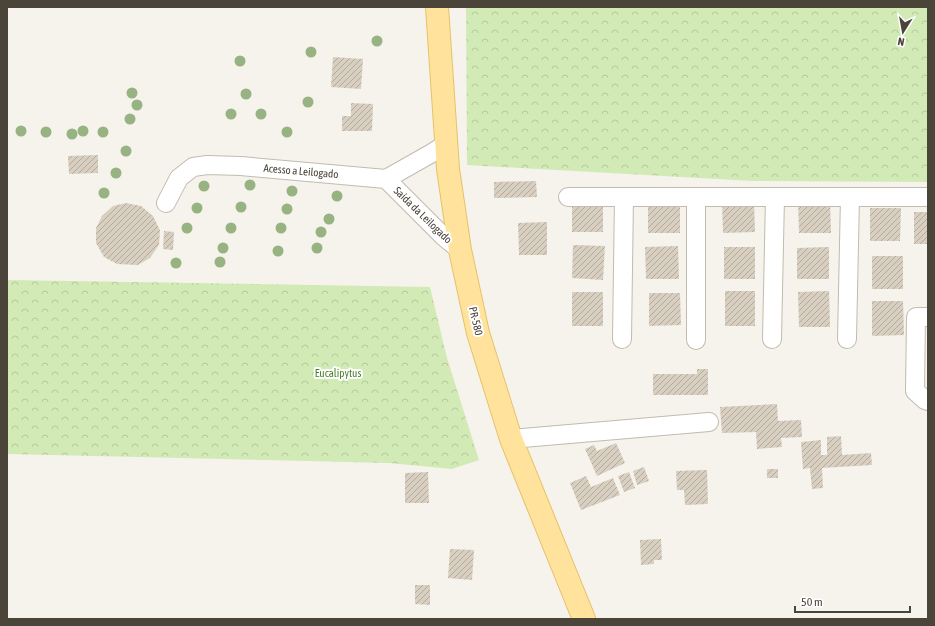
<svg xmlns="http://www.w3.org/2000/svg" width="935" height="626" viewBox="0 0 935 626" font-family="'Asap Condensed',sans-serif">
<style>
.forest{fill:url(#forest-crowns)}
.building{fill:url(#building-hatch)}
.lines{fill:none;stroke-linecap:round;stroke-linejoin:round}
.minor-casing{stroke:#c2bbae;stroke-width:20}
.major-casing{stroke:#e6c16a;stroke-width:24}
.minor{stroke:#fff;stroke-width:18}
.major{stroke:#ffe39c;stroke-width:22}
.tree{fill:#97b381}
.labels{text-anchor:middle;stroke-width:4;stroke-linejoin:round;paint-order:stroke}
.street-label{font-size:11px;fill:#4b4439;stroke:#fff}
.park-label{font-size:11px;fill:#4a7f2a;stroke:#fff}
</style>
<defs>
<pattern id="forest-crowns" width="20" height="18" patternUnits="userSpaceOnUse"><rect width="20" height="18" fill="#d2eab5"/><path d="M2 6a3 3 0 1 1 6 0M12 15a3 3 0 1 1 6 0" fill="none" stroke="#b6ca9c"/></pattern>
<pattern id="building-hatch" width="6" height="6" patternUnits="userSpaceOnUse"><rect width="6" height="6" fill="#d8cfc1"/><path d="M-1 1l2-2M0 6l6-6M5 7l2-2" fill="none" stroke="#b1aa9e"/></pattern>
</defs>
<rect width="100%" height="100%" fill="#f6f3ec"/>
<!-- forest -->
<path class="forest" d="M466,7H928V182L752,181L467,165Z
M7,280L430,287L447,358L479,460L452,469L389,463L7,454Z"/>
<!-- building -->
<path class="building" d="M333,57L363,59L361,89L331,87Z
M351,103L373,104L372,131H342V116H351Z
M98,155V173L69,174L68,156Z
M536,181L537,197L494,198V182Z
M572,199H603V232H572Z
M798,199H830L831,233H799Z
M648,201H680V233H648Z
M722,201H754L755,232L723,233Z
M126,203L141,206L153,216L160,230L159,245L150,258L138,265L117,264L104,257L96,243V228L102,216L113,206Z
M870,208H901L900,241H870Z
M914,212H928V244H914Z
M547,222V255H519L518,223Z
M164,231L174,232L173,250L163,249Z
M573,245L605,246L603,280L572,278Z
M678,246L679,279H646L645,247Z
M724,247H755V279H724Z
M829,247V279H797V248Z
M872,256H903V289H872Z
M725,291H755V326H725Z
M829,291L830,327H799L798,292Z
M572,292H603V326H572Z
M649,293H680L681,325L649,326Z
M872,301H903L904,335L872,336Z
M697,369H708V395H653V374H697Z
M777,404L778,421L801,420L802,437L781,438L782,447L757,449L756,432L722,433L720,407Z
M841,436L842,455L871,453L872,465L822,468L823,488L812,489L810,468L803,469L801,442L821,440V455H827V437Z
M616,443L625,463L597,476L585,449L594,445L597,451Z
M644,467L649,481L637,485L633,471Z
M767,469H778V478H767Z
M707,470L708,504L685,505L684,490H677L676,471Z
M428,472L429,503H405V473Z
M629,472L635,488L624,492L618,476Z
M586,476L591,487L613,478L620,495L581,510L570,483Z
M661,539L662,560H654V564L641,565L640,540Z
M450,549L474,550L472,580L448,578Z
M415,585H430V605L415,604Z"/>
<g class="lines">
<defs>
<path id="minor" d="M386,179L443,236L460,250
M568,197H928
M166,203L179,178L193,167L207,165L241,166L386,179L432,153L446,144
M928,317H916L915,391L925,400L928,401
M622,339L624,197
M772,339L775,197
M847,339L850,197
M696,340V197
M511,439L709,422"/>
<path id="major" d="M437,7L448,169L460,250L478,333L511,439L584,619"/>
</defs>
<!-- minor casing -->
<use href="#minor" class="minor-casing"/>
<!-- major casing -->
<use href="#major" class="major-casing"/>
<!-- minor -->
<use href="#minor" class="minor"/>
<!-- major -->
<use href="#major" class="major"/>
</g>
<!-- trees -->
<g class="tree">
<circle cx="377" cy="41" r="5.5"/>
<circle cx="311" cy="52" r="5.5"/>
<circle cx="240" cy="61" r="5.5"/>
<circle cx="132" cy="93" r="5.5"/>
<circle cx="246" cy="94" r="5.5"/>
<circle cx="308" cy="102" r="5.5"/>
<circle cx="137" cy="105" r="5.5"/>
<circle cx="231" cy="114" r="5.5"/>
<circle cx="261" cy="114" r="5.5"/>
<circle cx="130" cy="119" r="5.5"/>
<circle cx="21" cy="131" r="5.5"/>
<circle cx="83" cy="131" r="5.5"/>
<circle cx="46" cy="132" r="5.5"/>
<circle cx="103" cy="132" r="5.5"/>
<circle cx="287" cy="132" r="5.5"/>
<circle cx="72" cy="134" r="5.5"/>
<circle cx="126" cy="151" r="5.5"/>
<circle cx="116" cy="173" r="5.5"/>
<circle cx="250" cy="185" r="5.5"/>
<circle cx="204" cy="186" r="5.5"/>
<circle cx="292" cy="191" r="5.5"/>
<circle cx="104" cy="193" r="5.5"/>
<circle cx="337" cy="196" r="5.5"/>
<circle cx="241" cy="207" r="5.5"/>
<circle cx="197" cy="208" r="5.5"/>
<circle cx="287" cy="209" r="5.5"/>
<circle cx="329" cy="219" r="5.5"/>
<circle cx="187" cy="228" r="5.5"/>
<circle cx="231" cy="228" r="5.5"/>
<circle cx="281" cy="228" r="5.5"/>
<circle cx="321" cy="232" r="5.5"/>
<circle cx="223" cy="248" r="5.5"/>
<circle cx="317" cy="248" r="5.5"/>
<circle cx="278" cy="251" r="5.5"/>
<circle cx="220" cy="262" r="5.5"/>
<circle cx="176" cy="263" r="5.5"/>
</g>
<g class="labels">
<!-- street labels -->
<g class="street-label">
<text transform="translate(301 171) rotate(5)" y="4">Acesso a Leilogado</text>
<text transform="translate(423 215) rotate(44)" y="4">Saída da Leilogado</text>
<text transform="translate(476 321) rotate(77)" y="4">PR-580</text>
</g>
<!-- park labels -->
<g class="park-label">
<text x="338" y="377">Eucalipytus</text>
</g>
</g>
<!-- border -->
<rect width="935" height="626" fill="none" stroke="#4b4439" stroke-width="16"/>
<!-- north arrow -->
<g transform="translate(903 32) rotate(191)" stroke="#ffffff" stroke-width="3" paint-order="stroke">
<path d="M0-3L7 15L0 10L-7 15Z" fill="#4b4439"/>
<text y="-6" font-size="11" font-weight="bold" text-anchor="middle" fill="#4b4439">N</text>
</g>
<!-- scale -->
<path d="M795 606v6h115v-6" fill="none" stroke="#4b4439" stroke-width="2"/>
<text x="801" y="606" font-size="12" fill="#4b4439" stroke="#ffffff" stroke-width="3" paint-order="stroke">50 m</text>
</svg>
